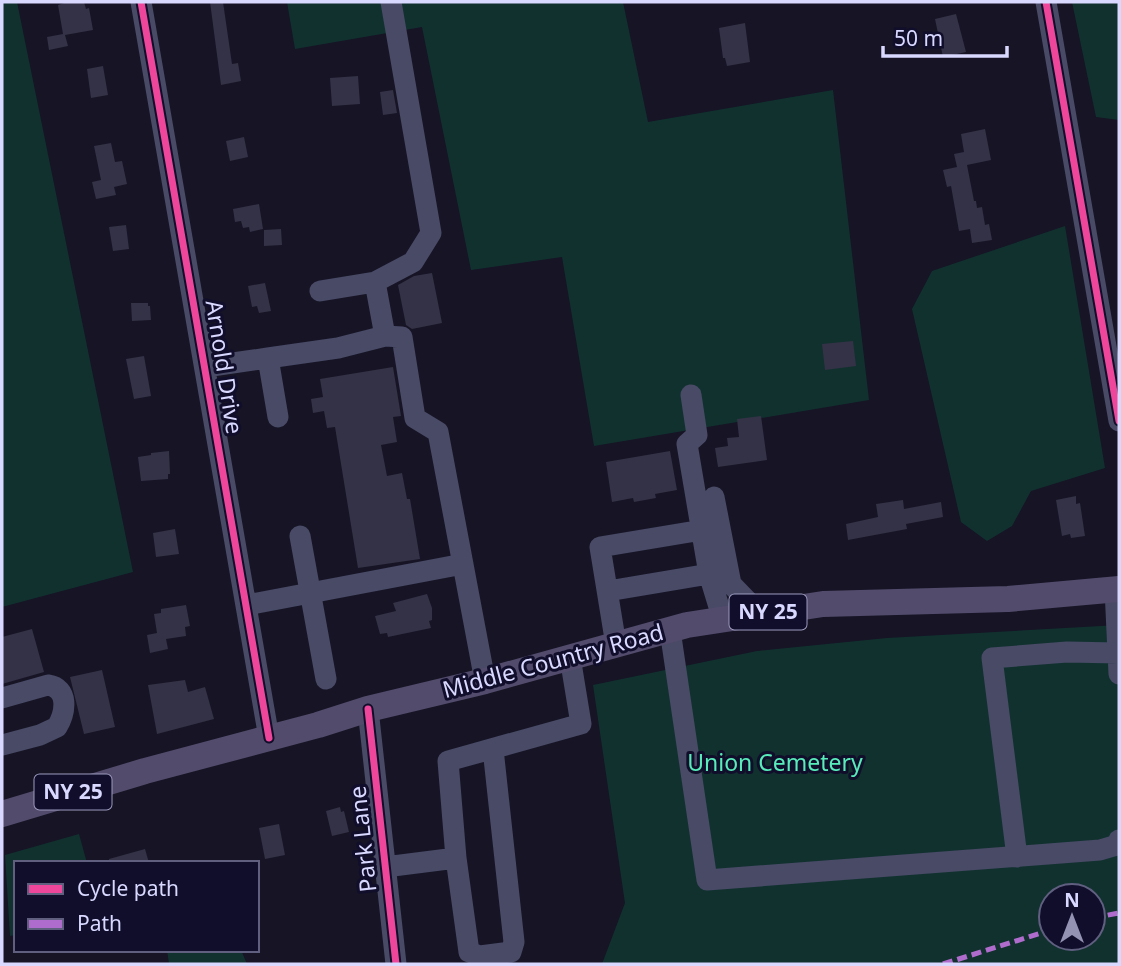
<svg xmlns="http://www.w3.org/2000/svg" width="1121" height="966" viewBox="0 0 1121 966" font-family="'Noto Sans',sans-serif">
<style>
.green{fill:#11312f;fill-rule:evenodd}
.building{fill:#343246}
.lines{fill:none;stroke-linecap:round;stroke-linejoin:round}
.minor{stroke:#484a66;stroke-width:21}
.major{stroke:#524b6b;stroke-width:26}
.quiet{stroke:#b06ccc;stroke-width:5;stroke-dasharray:10 5;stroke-linecap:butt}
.cycleway-casing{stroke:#100e2b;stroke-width:11}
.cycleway{stroke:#ed469a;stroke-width:7}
.labels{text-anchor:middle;stroke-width:6;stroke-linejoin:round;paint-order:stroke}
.shield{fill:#100e2b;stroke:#9d9bbf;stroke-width:2}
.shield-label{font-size:21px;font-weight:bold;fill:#d9d8ff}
.street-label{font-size:23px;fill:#d9d8ff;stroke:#100e2b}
.park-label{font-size:23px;fill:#57ecb9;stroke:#100e2b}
</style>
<rect width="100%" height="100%" fill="#161425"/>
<!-- green -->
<path class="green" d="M2,2H17L133,572L2,607Z
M287,2H623L648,122L833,90L869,400L594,446L562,257L471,270L422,27L295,49Z
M1072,2H1119V120L1096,117Z
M1065,226L1105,468L1031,491L1012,526L987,541L961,522L912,309L932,271Z
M1119,625V964H602L625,903L593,685L757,651L887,638ZM1051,896H1093V938H1051Z
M79,834L87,863H16V935L10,936L5,855Z
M167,950H241L247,964H169Z"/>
<!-- building -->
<path class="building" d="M67,2H84L86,9L89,8L93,30L65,35L68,46L49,50L47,37L63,34L58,5Z
M210,2H223L232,64L238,63L241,81L221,85Z
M956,14L966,52L943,57L935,19Z
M745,23L750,62L727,66L725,58H723L719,28Z
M103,66L108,95L91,98L87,69Z
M358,76L360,104L332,106L330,78Z
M393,90L397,113L383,115L380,92Z
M985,129L991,160L967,165L974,201H976L977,208L982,207L985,225L989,224L992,240L972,243L970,229L959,231L951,186L947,187L943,170L957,167L954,154L964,152L961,134Z
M244,137L248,157L230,161L226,141Z
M111,143L115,162L122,161L127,184L114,187L116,195L96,199L92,182L101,180L94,146Z
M259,204L263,229L250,232L249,227L243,228L241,221L235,222L233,209Z
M126,225L129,249L113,251L109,227Z
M281,229L282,245L264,246V230Z
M432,273L442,323L412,329L406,325L398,285L414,276Z
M265,283L271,311L259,313L257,306L252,307L248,286Z
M131,303H148V306H150L151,320L132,321Z
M853,341L856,366L825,370L822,344Z
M144,356L151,396L134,399L126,359Z
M393,367L401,416L393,417L397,442L381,445L387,476L402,473L407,499H410L420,559L358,568L335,427L327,428L324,411L313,413L311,399L323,397L320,379Z
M761,416L767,460L718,467L715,448L728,446L727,438L739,437L737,419Z
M169,451L170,474H168V479L141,481L138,457L151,455V453Z
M670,451L677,490L655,494L656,498L634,502L633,498L612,502L606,462Z
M1076,496V504L1080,503L1085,536L1071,538L1070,534L1062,536L1056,500Z
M903,500L904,509L941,502L943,517L906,524L907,529L848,540L846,524L878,517L876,504Z
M175,529L179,554L156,557L153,533Z
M427,594L432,608V620L429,621L431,628L388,637L387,633L380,634L375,616L396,611L393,603Z
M186,605L190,626L185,627L186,636L166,639L168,649L150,653L147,635L157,633L154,614L161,613V609Z
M32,629L44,672L2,684V637Z
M102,670L115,727L84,734L70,677Z
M185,680L188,692L205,687L214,719L157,734L148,685Z
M340,807L341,812L344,811L349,832L332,836L326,811Z
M279,824L285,855L265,859L259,828Z
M145,849L149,863H109V859Z"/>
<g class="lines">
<!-- minor -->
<path class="minor" d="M141,2L269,738
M1046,2L1119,421
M375,282L413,262L431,233L391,2
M320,291L375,282L385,336
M268,358L338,348L385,336L402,337L415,418L438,432L485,681
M205,367L268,358L278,417
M691,395L697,435L687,444L709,574L723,620
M714,497L731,584L760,614
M300,536L326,679
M1115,589L1119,674
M608,591L709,574
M247,605L463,564
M670,630L707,880L1100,850L1117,845L1119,840
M616,645L600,547L702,530
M2,698L48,685C69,688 66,712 57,727L40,735L2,745
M368,709L396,964
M1017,857L992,658L1067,652L1118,653
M456,858L469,952L480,956L511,952L514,942L493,749
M385,867L456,858L448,761L581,724L570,657"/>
<!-- major -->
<path class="major" d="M2,814L145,771L318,725L368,709L485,681L687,625L823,604L1008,599L1119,589"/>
<!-- quiet -->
<path class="quiet" d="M1093,918L1119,913
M943,964L1051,930"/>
<defs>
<path id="cycleway" d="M141,2L269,738
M1046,2L1119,421
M368,709L396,964"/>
</defs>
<!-- cycleway casing -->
<use href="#cycleway" class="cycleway-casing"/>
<!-- cycleway -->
<use href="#cycleway" class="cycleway"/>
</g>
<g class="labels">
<!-- shield labels -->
<g class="shield">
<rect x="729.5" y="594.5" width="77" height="35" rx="5"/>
<rect x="34.5" y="774.5" width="77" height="35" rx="5"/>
</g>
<g class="shield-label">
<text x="768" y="619">NY 25</text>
<text x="73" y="799">NY 25</text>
</g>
<!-- street labels -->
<g class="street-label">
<text transform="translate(224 367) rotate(81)" y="8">Arnold Drive</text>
<text transform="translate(553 661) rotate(-15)" y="8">Middle Country Road</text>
<text transform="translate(363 839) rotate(-96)" y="8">Park Lane</text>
</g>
<!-- park labels -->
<g class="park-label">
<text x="775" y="771">Union Cemetery</text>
</g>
</g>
<!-- border -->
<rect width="1121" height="966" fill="none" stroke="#d9d8ff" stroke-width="7"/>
<!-- legend -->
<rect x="14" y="861" width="245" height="91" fill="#100e2b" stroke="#605f80" stroke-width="2"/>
<rect x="28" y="884" width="35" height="10" fill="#ed469a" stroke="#605f80" stroke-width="2"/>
<text x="77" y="896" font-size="21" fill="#d9d8ff">Cycle path</text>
<rect x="28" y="919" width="35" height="10" fill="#b06ccc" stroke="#605f80" stroke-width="2"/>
<text x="77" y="931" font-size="21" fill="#d9d8ff">Path</text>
<!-- north arrow -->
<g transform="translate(1072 917)"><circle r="33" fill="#100e2b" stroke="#605f80" stroke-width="2"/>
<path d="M0-5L12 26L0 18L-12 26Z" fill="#9593b3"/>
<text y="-10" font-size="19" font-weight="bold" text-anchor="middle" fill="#d9d8ff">N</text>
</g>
<!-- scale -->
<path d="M883 46v10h124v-10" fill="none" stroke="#d9d8ff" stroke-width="3.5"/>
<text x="894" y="46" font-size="21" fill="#d9d8ff" stroke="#100e2b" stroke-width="5" paint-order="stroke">50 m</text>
</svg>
